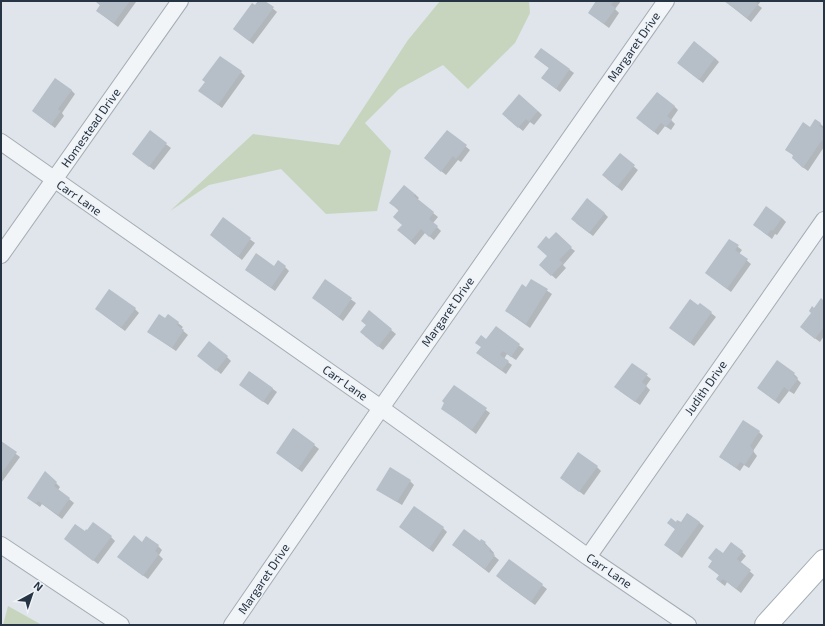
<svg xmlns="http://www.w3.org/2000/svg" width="825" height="626" viewBox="0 0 825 626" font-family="'Exo 2',sans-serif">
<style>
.green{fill:#c7d5bf}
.shadow{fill:#0003}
.building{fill:#b6bec8}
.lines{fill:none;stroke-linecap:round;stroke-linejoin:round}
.street-casing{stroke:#a4acb5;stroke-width:18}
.secondary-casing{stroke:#a4acb5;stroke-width:24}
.street{stroke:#f2f5f8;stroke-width:16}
.secondary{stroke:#fff;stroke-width:22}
.labels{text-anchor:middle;stroke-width:3;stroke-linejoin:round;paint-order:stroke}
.street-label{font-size:12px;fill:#263443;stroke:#eff3f7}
</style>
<rect width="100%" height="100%" fill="#dfe5ea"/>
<!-- green -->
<path class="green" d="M440,1H529L530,13L515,43L468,89L443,65L399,89L365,123L391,151L377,211L326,214L281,169L209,185L170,211L253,134L339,145L408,40Z
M8,606L42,625H3Z"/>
<!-- shadow -->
<path class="shadow" d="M95,1H134L136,2L118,27L97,11L101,6Z
M259,1H264L277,12L253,44L234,29Z
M598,1H621L615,9L619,13L609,28L589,13Z
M725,1H761L758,5L762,8L751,22Z
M541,49L574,73L560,92L542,78L549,68L535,57Z
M715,58L719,62L703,83L683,67Z
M241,72L245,76L222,108L200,91L206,82Z
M71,90L75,94L62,113L64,116L55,128L33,111Z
M674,106L678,110L671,120L675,124L671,130L665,126L658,135L637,118Z
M538,111L542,115L534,125L530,122L523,131L507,118Z
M816,120L824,127V147L808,171L801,166L794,156L786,149L810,128Z
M447,131L470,150L461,162L458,160L446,175L430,162Z
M150,132L171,148L154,170L138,158Z
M620,155L638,170L622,191L607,179Z
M415,194L419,198L417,200L438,217L433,223L441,231L434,240L425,233L415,245L398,230L403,225L399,211L395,207Z
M604,213L608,217L593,236L576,223Z
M782,218L786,222L777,235L775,234L772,239L754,225Z
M223,219L255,243L242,260L211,235Z
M729,240L742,250L739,254L751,264L731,292L706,273Z
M549,241L571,248L575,251L563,265L566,268L556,279L540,265L548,256Z
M285,267L289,271L275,291L246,270Z
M531,280L552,294L530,328L506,311L526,288Z
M325,281L356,303L343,321L313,298Z
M824,302V336L820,342L805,331L814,309Z
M700,304L716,317L694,346L671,328Z
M96,309H135L139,313L125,331Z
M369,312L396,334L383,350L365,336Z
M168,315L183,327L181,329L188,335L176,351L148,332L165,319Z
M496,328L524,349L516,360L507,354L504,359L512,365L506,374L482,357L487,341Z
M227,357L231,361L221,374L203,359Z
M632,364L651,379L646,386L650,390L640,405L620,391Z
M250,372L277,392L268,405L240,385Z
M794,374L798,378L797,379L801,383L794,394L789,391L779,404L758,388Z
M454,386L490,413L476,434L442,408Z
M294,429L319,449L302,472L277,453Z
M759,432L763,436L753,451L757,456L749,468L744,465L740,471L720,457Z
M1,443L20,457L1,483Z
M597,467L601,471L584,495L561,478Z
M410,481L414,485L402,505L382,493L378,489Z
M56,483L60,487L58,490L74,503L62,519L42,504L40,507L28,498Z
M688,514L704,526L682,558L665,545L676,530L668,523H681Z
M400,527L443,528L447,532L433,552Z
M85,532L111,537L115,541L98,564L65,539Z
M480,542L485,543L494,553L493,555L499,560L489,573L453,545Z
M142,543L158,546L162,550L159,555L163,559L148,579L123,561Z
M742,552L746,556L740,563L754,575L741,593L727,582L725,586L721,583L717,579L720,576L709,567L723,554Z
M509,560L547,589L535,605L501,580Z"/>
<!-- building -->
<path class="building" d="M95,1H130L114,23L96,11L100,5Z
M258,1H265L274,7L249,41L233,29L252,3L255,5Z
M596,1H614L611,5L616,8L604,24L588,13Z
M724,1H755L758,4L747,18Z
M694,41L715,58L699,80L677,63Z
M541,48L570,69L556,89L541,78L549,68L534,57Z
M220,56L242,71L218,105L198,91L205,82L202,80Z
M55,78L72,90L58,109L61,111L51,125L32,111Z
M657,92L675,106L667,116L672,120L666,127L661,123L654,132L636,118Z
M519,94L538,111L529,122L526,119L518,128L502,114Z
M815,119L821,123L819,126L824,129V142L822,140L803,168L792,158L793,155L785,150L803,122L810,127Z
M150,130L167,143L149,167L132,154Z
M447,130L467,145L456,159L453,156L441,172L424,158Z
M620,153L635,165L617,187L602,175Z
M404,185L415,194L414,196L434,212L429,219L438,226L429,237L421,229L411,241L397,230L402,225L393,217L399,210L389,203Z
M587,198L605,213L589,233L571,219Z
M766,206L782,218L773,231L771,230L767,235L753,225Z
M223,217L251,238L238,257L210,235Z
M556,232L572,247L559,260L563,263L551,276L539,265L547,256L537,247L546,236L549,239Z
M729,239L739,245L735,250L748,259L727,289L705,273Z
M256,253L274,266L278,260L286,266L271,288L245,270Z
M325,279L352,298L339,317L312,298Z
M531,279L548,289L526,324L505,311L522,284L526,287Z
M109,289L136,308L121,328L95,309Z
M821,298L824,301V327L815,339L800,327L811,313L809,311L812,306L814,308Z
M690,299L698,305L700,303L712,312L690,343L669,328Z
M369,310L392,329L378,347L360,332L366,325L361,321Z
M159,314L165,318L168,314L179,322L177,325L184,330L172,348L147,332Z
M496,326L520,344L511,357L503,351L500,355L509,361L502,370L476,353L481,347L475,343L481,335L486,339Z
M209,341L228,356L216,371L197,356Z
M777,360L795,373L793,375L798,379L789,391L784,387L775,401L757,388Z
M632,363L648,374L642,382L647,386L635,402L614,387Z
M249,371L273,388L263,402L239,385Z
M454,385L487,408L472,430L441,409L444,403L442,401Z
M743,420L760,431L750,446L754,451L745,465L740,462L736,468L719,457Z
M293,428L315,444L298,469L276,453Z
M1,441L17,452L1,474Z
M578,452L598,466L579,492L560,478Z
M390,467L411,480L397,502L376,490Z
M45,471L57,482L54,486L70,498L58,515L38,501L36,504L27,498Z
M414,506L444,527L429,549L399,527Z
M687,513L700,522L677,554L664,545L675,529L667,523L671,518L676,522L677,520L681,522Z
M93,522L112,536L93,561L64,539L75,524L85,531L86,529L87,530Z
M464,529L480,541L481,539L486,542L484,544L491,549L489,551L495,555L485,569L452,545Z
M134,535L142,542L146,536L159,545L155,551L159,554L143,576L117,557Z
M731,542L743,551L737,559L751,570L736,589L723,579L720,582L716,579L719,575L708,567L712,561L708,558L716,548L723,553Z
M509,559L543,584L531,602L496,576Z"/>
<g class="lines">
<defs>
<path id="street" d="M1,142L381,408L588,557L688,625
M1,255L180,1
M1,545L121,625
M588,557L824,220
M232,625L381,408L666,1"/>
<path id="secondary" d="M766,625L824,561"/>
</defs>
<!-- street casing -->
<use href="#street" class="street-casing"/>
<!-- secondary casing -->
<use href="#secondary" class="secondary-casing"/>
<!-- street -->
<use href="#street" class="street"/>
<!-- secondary -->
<use href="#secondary" class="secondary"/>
</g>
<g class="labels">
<!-- street labels -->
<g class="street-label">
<text transform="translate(634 47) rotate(-55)" y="4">Margaret Drive</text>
<text transform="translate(91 128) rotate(-55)" y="4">Homestead Drive</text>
<text transform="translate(79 198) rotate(35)" y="4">Carr Lane</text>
<text transform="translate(448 312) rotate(-55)" y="4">Margaret Drive</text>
<text transform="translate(345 383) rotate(35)" y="4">Carr Lane</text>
<text transform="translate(706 388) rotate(-55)" y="4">Judith Drive</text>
<text transform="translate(609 571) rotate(34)" y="4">Carr Lane</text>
<text transform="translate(264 579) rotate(-56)" y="4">Margaret Drive</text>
</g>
</g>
<!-- border -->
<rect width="825" height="626" fill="none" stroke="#263443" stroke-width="4"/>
<!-- north arrow -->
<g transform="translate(32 594) rotate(40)" stroke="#eff3f7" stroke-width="3" paint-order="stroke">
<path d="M0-3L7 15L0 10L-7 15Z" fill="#263443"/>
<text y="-6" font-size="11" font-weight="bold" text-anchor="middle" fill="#263443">N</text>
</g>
</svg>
